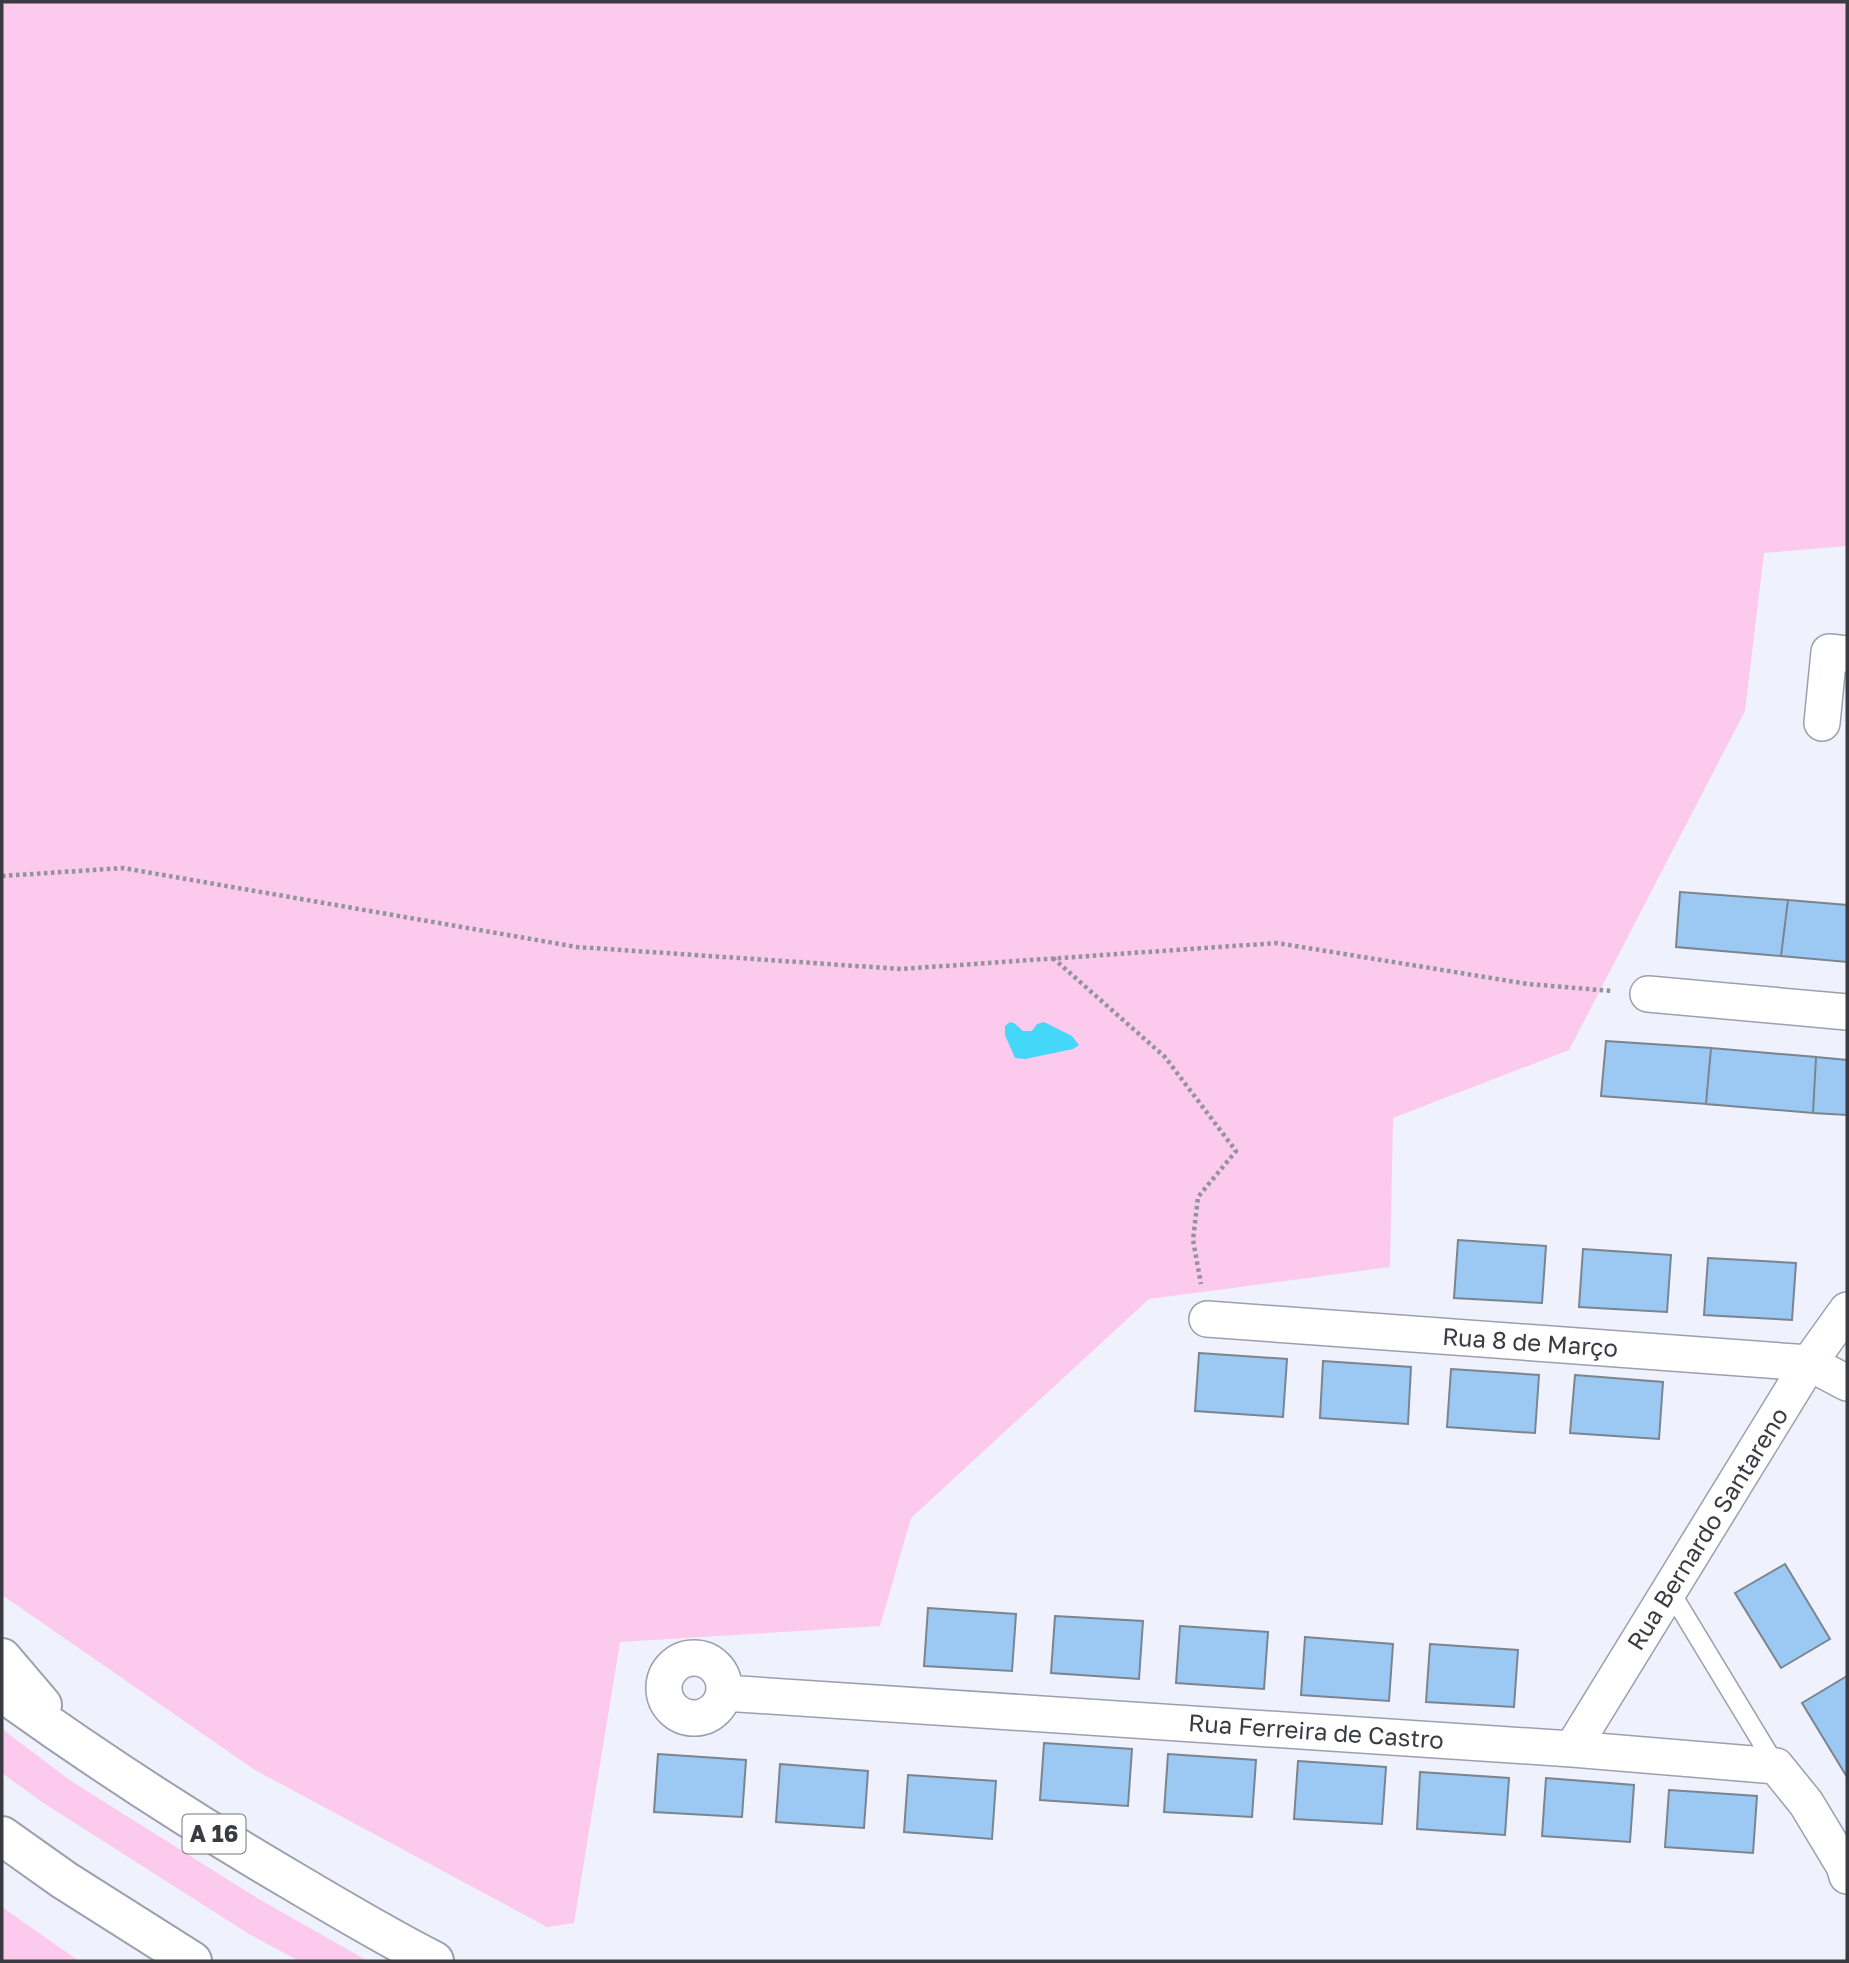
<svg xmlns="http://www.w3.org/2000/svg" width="1849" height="1963" viewBox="0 0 1849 1963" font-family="'Golos Text',sans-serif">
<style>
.green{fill:#fbcaed}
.water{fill:#44d7f8}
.building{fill:#9cc9f4;stroke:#7a8590;stroke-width:2}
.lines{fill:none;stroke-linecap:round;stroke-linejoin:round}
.service-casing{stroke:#9c9fad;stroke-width:21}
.minor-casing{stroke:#9c9fad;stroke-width:38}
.motorway-casing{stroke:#9c9fad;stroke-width:42}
.path{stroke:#92939c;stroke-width:4.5;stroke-dasharray:3.5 3.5;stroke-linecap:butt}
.service{stroke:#fff;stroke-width:18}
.minor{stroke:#fff;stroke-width:35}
.motorway{stroke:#fff;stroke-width:38}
.labels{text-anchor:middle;stroke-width:7;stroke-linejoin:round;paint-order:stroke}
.shield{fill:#fff;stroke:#75767a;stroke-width:2}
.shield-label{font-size:23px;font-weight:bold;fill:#3a3b41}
.street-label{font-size:24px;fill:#3a3b41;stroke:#fff}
</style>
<rect width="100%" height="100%" fill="#eff1fd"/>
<!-- green -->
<path class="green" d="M2,2H1847V546L1764,553L1745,711L1569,1050L1393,1118L1390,1267L1149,1299L911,1518L880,1626L620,1642L574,1923L547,1927L255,1770L2,1595Z
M2,1729L71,1781L257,1898L368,1961H299L249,1934L42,1802L2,1773Z
M2,1907L79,1961H2Z"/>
<!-- water -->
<path class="water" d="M1010,1022L1014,1023L1023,1031H1032L1037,1024L1044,1022L1072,1036L1079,1045L1073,1049L1025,1059L1015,1058L1005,1035V1026Z"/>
<!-- building -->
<path class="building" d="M1680,892L1788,900L1781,956L1676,947Z
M1788,900L1847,905V962L1781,956Z
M1606,1041L1711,1048L1706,1104L1601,1096Z
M1711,1048L1816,1057L1813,1113L1706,1104Z
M1816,1057L1847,1060V1115L1813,1113Z
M1458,1240L1546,1246L1542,1303L1454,1298Z
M1583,1249L1671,1255L1667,1312L1579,1307Z
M1708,1258L1796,1263L1792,1320L1704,1315Z
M1199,1353L1287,1359L1283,1417L1195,1411Z
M1323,1361L1411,1367L1408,1424L1320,1418Z
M1451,1369L1539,1375L1535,1433L1447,1427Z
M1575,1375L1663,1382L1659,1439L1570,1433Z
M1785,1564L1830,1639L1781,1668L1735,1593Z
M928,1608L1016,1614L1012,1671L924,1666Z
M1055,1616L1143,1621L1139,1679L1051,1673Z
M1180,1626L1268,1632L1264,1689L1176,1683Z
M1305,1637L1393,1644L1389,1701L1301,1695Z
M1430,1644L1518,1650L1514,1707L1426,1702Z
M1847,1676V1777L1802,1703Z
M1044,1743L1132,1749L1128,1806L1040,1800Z
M658,1754L746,1760L742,1817L654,1812Z
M1168,1754L1256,1760L1252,1817L1164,1812Z
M1298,1761L1386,1767L1382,1824L1294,1819Z
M780,1764L868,1771L864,1828L776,1822Z
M1420,1772L1509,1778L1505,1835L1417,1829Z
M908,1775L996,1781L992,1839L904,1832Z
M1546,1778L1634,1785L1630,1842L1542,1836Z
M1669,1790L1757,1796L1753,1853L1665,1847Z"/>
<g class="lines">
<defs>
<path id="service" d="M1670,1591L1776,1766"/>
<path id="minor" d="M1822,723L1829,652L1847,654
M1648,994L1847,1012
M1207,1319L1809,1363L1847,1383
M664 1688a30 30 0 1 1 60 0a30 30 0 1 1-60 0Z
M724,1693L1572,1749L1776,1766L1806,1803L1844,1866L1847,1876
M1572,1749L1809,1363L1847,1310"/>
<path id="motorway" d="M2,1658L42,1705
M2,1692C95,1759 192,1822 291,1880C338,1908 385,1936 434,1961
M2,1836L64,1880L192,1961"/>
</defs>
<!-- service casing -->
<use href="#service" class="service-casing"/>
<!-- minor casing -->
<use href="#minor" class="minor-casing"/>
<!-- motorway casing -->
<use href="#motorway" class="motorway-casing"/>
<!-- path -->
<path class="path" d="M2,876L123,868L577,947L901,969L1277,943L1528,984L1612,991
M1053,958L1165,1057L1236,1151L1198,1197L1193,1240L1201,1284"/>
<!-- service -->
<use href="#service" class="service"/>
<!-- minor -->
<use href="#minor" class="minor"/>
<!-- motorway -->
<use href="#motorway" class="motorway"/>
</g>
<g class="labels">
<!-- shield labels -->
<rect class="shield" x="182.5" y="1814.5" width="63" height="39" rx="5"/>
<g class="shield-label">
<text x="214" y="1842">A 16</text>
</g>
<!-- street labels -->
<g class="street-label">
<text transform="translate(1530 1343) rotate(4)" y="8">Rua 8 de Março</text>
<text transform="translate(1708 1529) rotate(-58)" y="8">Rua Bernardo Santareno</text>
<text transform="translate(1316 1732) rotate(4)" y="8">Rua Ferreira de Castro</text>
</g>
</g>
<!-- border -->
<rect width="1849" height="1963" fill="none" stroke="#3a3b41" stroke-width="7"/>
</svg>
